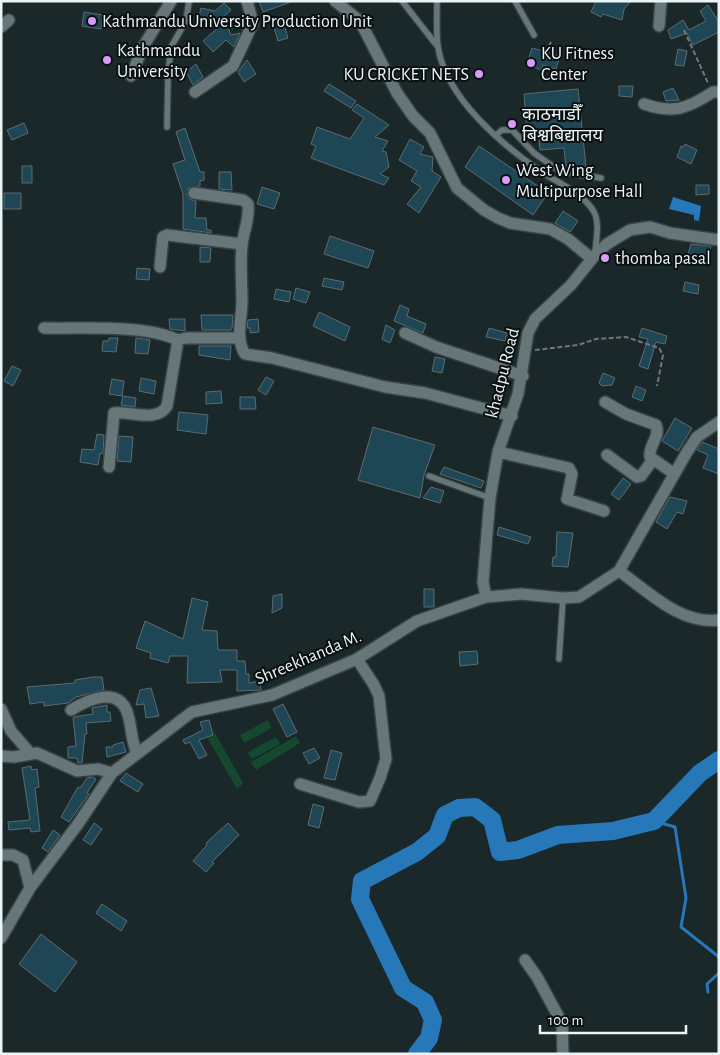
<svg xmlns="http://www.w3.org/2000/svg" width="720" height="1055" viewBox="0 0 720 1055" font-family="'Alegreya Sans','Noto Sans Devanagari',sans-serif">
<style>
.green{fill:#14482f}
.water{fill:#2678b8}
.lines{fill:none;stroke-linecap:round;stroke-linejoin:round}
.stream{stroke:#2678b8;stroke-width:3}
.river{stroke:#2678b8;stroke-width:18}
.building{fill:#1f4655;stroke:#5d6b71}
.service-casing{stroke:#374344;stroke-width:8}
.minor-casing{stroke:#374344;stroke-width:14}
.path{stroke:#6d797a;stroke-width:2;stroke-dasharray:5 2.5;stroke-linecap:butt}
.service{stroke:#677779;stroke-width:5.5}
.minor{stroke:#677779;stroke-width:11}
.poi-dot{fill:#d89bf8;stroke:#0a1010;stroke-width:2}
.labels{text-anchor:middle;stroke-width:4;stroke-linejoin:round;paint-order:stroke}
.poi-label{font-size:18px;fill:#ebf4f5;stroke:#0a1010;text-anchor:start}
.street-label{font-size:18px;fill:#ebf4f5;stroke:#0a1010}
</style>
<rect width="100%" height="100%" fill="#1a282a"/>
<!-- green -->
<path class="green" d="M268,720L272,728L244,743L240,735Z
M215,733L243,783L237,789L208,739Z
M296,736L300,743L256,770L251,762Z
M276,737L280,744L252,759L248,752Z"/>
<!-- water -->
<path class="water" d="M673,197L701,206L699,221L694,220V215L669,209Z"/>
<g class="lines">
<!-- stream -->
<path class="stream" d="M654,821L675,827L686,898L681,927L719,957
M708,992L707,984L719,973"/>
<!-- river -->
<path class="river" d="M417,1054L429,1038L433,1020L425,1002L403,988L360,899L362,881L417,852L437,836L445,815L459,808L475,807L492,820L500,852L518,850L558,835L613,831L654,821L700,773L719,760"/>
</g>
<!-- building -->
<path class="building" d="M259,1H291V2L263,12Z
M596,1H631L624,9L622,20L603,14L601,17L591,12Z
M224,3L231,10L222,18L233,29L228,28L231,35L240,33L234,47L226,40L213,52L203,41L220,26L198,20L201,8L215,11Z
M708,5L719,22V32L693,45L687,33L671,39L668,30L683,20L689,30L706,21L700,11Z
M84,12L103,15L101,29L82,26Z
M283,21L288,38L278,41L273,24Z
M532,48L560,56L556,69L543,65L541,70L527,64Z
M678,49L687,51L684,66L675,65Z
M247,60L256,74L244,82L238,72Z
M196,64L203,77L193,85L186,72Z
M329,84L356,101L351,108L324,91Z
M619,86H633L632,97L619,96Z
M673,88L679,100L666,101L663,92Z
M578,89L586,167L571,169L566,168L564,148L540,150L538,131L527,132L524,94Z
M357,104L389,125L375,137L388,141L382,151L386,152L389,167L380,174L389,178L384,185L311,158L316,146L311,144L317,127L350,139L364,118L352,110Z
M24,123L28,133L12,140L7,130Z
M185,128L200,172H204V180L200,181V186L188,188L187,195L190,199L196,201L195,218H206L207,230H211V233L183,229V194L173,164L185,160L176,132Z
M410,139L424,147L420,154L433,157L432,171L441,177L419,213L407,204L421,187L411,181L417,171L399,160Z
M685,144L697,150L691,164L677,157L681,146L684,147Z
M479,146L548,193L533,215L465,167Z
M22,166H32V183H22Z
M219,172H231L232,190L219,189Z
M696,185H709V194L696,195Z
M262,187L280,193L274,209L257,204Z
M4,193H21V209H4Z
M563,211L578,221L570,232L555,223Z
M330,236L374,251L368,268L324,254Z
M691,244L711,246L707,261L688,254Z
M200,247L211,248L210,262H200Z
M137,268L150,269L149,280L136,279Z
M324,278L344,282L342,290L322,286Z
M685,282L699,285L698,294L683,291Z
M296,288L310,292L306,303L293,299Z
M276,289L291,292L289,302L274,299Z
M400,305L409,309L407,316L426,324L423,333L394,321Z
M319,312L350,327L345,341L313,326Z
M201,315H233L232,328L231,330H202Z
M169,319H185V331L170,329Z
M258,319L259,332L250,333V328H247L248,320Z
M386,325L395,330L390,343L382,339Z
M489,328L507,333L505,341L486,337Z
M642,328L667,336L665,344L656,342L648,369L639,366L648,339L639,337Z
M109,338H118L116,352L102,351L103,341H109Z
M136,338L150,340L148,354L135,353Z
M199,346H231L230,360L199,355Z
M435,357L445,359L442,373L432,371Z
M12,366L21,370L13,386L4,381Z
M603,373L615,378L612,385L602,386L599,383Z
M266,377L274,381L266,395L258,390Z
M141,378L156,381L154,394L139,391Z
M112,379L124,381L122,396L109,394Z
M636,386L646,390L642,401L632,397Z
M221,391L222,403L206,404V392Z
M123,396L136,398L135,407L121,405Z
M240,397H255L256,409H240Z
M179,412L208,415L206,434L177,430Z
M675,418L692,428L678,451L662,441Z
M373,427L435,445L424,475L420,498L358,480Z
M97,434L104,435L103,454L100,453L98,465L80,462L82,449L94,450Z
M119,436L133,437L131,462L117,461Z
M702,442L719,449V474L703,468L708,455L697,450Z
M444,467L484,481L481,488L440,474Z
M623,478L631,484L619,500L611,494Z
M431,487L444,491L440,503L423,498Z
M670,497L687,501L683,514L677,512L667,529L656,522Z
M499,527L531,537L528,544L497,535Z
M557,532L573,533L568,567L552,566L553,557H556Z
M424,589H434V607H424Z
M282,594V608L272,613L273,596Z
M192,598L208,602L202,630L217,631L218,650H237V661H245L246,674H249V683L260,681L261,690L237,691V670H220L222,682L187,683L188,656H170L168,663L150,658L151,653L136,648L145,621L183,639Z
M477,651L478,664L460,666L459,652Z
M93,677H102L104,690L76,697L68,703L44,706V702L30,704L27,687L75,683V680Z
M151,688L159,716L146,718L144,704L136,705L140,690Z
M283,704L297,732L287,737L273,709Z
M107,705V712H110L111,721L86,723L87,734H85L82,763H78L77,758H68V747L76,746L73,717L93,714L92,708Z
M209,720L213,735L199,740L207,755L199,759L190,742L185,744L183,740L203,730L200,722Z
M123,742L126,752L107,757L106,747H113V745Z
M314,748L320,758L309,764L303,753Z
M331,750L342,753L335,780L324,778Z
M31,766L32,770L37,769L39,787L35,788L40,831L31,832L30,828L9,830L8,822L30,820L22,768Z
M126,773L143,784L138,792L120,781Z
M93,777L96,779L87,793L89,794L69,822L61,817L78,787L80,788L87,778Z
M313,804L324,807L319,828L308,825Z
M94,823L102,829L91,845L83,840Z
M228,823L239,835L212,862L214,863L206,872L193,861L207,845L206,843Z
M53,830L60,835L48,852L42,848Z
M102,904L127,921L121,931L96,913Z
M41,934L77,962L55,992L19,964Z"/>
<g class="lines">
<defs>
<path id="service" d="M402,1L438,47
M437,1C437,16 436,32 438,47C446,98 502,145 543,173C559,183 584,194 594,212C600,223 596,241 595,253
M515,1L534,35
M167,127L168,75L171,47L186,21L189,1
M496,135L502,130H512L534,153L561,172L601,178
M429,476L490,498
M559,659L563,598"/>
<path id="minor" d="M335,1L360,21L397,93L413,116L430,133L457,188L484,210L498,218L510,223L550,229L568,239L592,259
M659,26L661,1
M1,27L9,20
M131,76L143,47L171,1
M195,92L233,66L253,23L247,1
M644,104C673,114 687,109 713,92H719
M194,193L243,200L248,204C250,219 243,232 242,246C240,265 242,282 242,301C242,318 235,339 245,354L272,358L385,387L425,393L512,416
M160,267L163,237L167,235L242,244
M44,328C83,329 143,324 178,340
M405,333L436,347L523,376
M605,402L626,414L656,425C661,436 648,446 650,457L673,473
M498,452L569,468L572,474L567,499L604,511
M607,455L637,477L641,476L652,461
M109,467L114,413C131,411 157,423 167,406L178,340L186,338H240
M619,571L687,452L697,437L719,422
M486,597L483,582L490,498L498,452L518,394L528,333L535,319L571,285L595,255L607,244L630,230L650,227L670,233L719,240
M1,709L11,731L30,753
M71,710C89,699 120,685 128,715C132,728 131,741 137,753
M1,756L14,757L37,753L77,771L98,769L112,773
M300,784L359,802L370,801L380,778L386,759L385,751L379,696L374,685L357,659
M1,855H13L23,860L30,888
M1,938L30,888L78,824L112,773L192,712L272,695L357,659L417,621L486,597L521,594L563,598L579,597L619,571C648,591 680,625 719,620
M525,960L537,977L562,1023L563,1054"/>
</defs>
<!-- service casing -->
<use href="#service" class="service-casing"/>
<!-- minor casing -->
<use href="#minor" class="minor-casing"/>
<!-- path -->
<path class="path" d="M684,30L708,83
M546,52L551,42
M535,350L578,345L596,339L626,337L659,348L663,355L657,386"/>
<!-- service -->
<use href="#service" class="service"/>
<!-- minor -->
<use href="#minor" class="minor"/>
</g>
<!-- markers -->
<g class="poi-dot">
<circle cx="92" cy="21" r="5"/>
<circle cx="107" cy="60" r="5"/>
<circle cx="531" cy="63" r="5"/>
<circle cx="479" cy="74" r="5"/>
<circle cx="512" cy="124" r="5"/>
<circle cx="506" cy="180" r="5"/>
<circle cx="605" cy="258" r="5"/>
</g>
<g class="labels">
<!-- poi labels -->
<g class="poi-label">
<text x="102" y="27">Kathmandu University Production Unit</text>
<text x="117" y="56">Kathmandu<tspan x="117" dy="21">University</tspan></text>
<text x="541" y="59">KU Fitness<tspan x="541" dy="21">Center</tspan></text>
<text x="469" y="80" text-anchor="end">KU CRICKET NETS</text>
<text x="522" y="120">काठमाडौँ<tspan x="522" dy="21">बिश्वबिद्यालय</tspan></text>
<text x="516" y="176">West Wing<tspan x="516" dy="21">Multipurpose Hall</tspan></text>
<text x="615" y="264">thomba pasal</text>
</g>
<!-- street labels -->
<g class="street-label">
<text transform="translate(502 373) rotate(-76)" y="6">khadpu Road</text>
<text transform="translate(308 657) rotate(-23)" y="6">Shreekhanda M.</text>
</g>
</g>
<!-- border -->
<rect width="720" height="1055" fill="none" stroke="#ebf4f5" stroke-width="5"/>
<!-- scale -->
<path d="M540 1025v8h146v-8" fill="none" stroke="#ebf4f5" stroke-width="2.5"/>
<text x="548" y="1025" font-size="15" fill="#ebf4f5" stroke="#0a1010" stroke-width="4" paint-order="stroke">100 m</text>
</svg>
